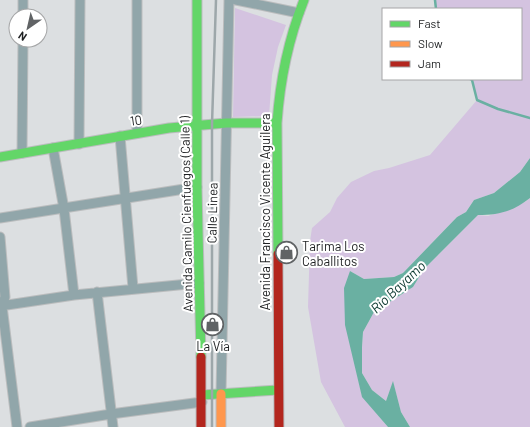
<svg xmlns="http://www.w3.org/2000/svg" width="530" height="427" viewBox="0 0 530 427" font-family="Barlow,sans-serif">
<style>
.green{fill:#d4c3e0}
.water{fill:#6ab0a2}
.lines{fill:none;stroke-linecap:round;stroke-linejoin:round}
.stream{stroke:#6ab0a2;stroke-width:2.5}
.street-casing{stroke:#bbbdbe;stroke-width:11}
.fast-casing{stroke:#bbbdbe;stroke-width:11}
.slow-casing{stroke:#bbbdbe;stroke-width:11}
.jam-casing{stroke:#bbbdbe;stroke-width:11}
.street{stroke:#91a6aa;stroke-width:9}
.fast{stroke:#63d668;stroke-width:9}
.slow{stroke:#ff974d;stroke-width:9}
.jam{stroke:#b3261e;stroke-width:9}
.rail{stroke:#9da7aa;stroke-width:2.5}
.labels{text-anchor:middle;stroke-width:4;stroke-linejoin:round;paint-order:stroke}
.street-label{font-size:13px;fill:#1e2022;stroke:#fff}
.poi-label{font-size:13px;fill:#1e2022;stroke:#fff;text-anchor:start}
.water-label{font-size:14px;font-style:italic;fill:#0c3930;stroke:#fff}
</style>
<rect width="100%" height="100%" fill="#dcdfe1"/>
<!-- green -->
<path class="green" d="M435,0H530V158L520,172L494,193L474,200L466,212L457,217L403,273L394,277L364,279L350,271L354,361L362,396L388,427H345L321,382L308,307L310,241L312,228L330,212L337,198L351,182L374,171L389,168L430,155L477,100L472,80L470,79H521V9H436Z
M235,8L286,25L278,47L272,75L269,116L233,117Z
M530,198V427H410L401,412L393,382L386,401L372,390L362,373V347L363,332L374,312L413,287L424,269L478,215L488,216L525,202Z"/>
<!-- water -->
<path class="water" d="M530,158V198C514,211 499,215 478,215L424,269L413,287L374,312L363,332L362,347V373L372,390L386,401L393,381L401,412L410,427H388L362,397L345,325L344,288L350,271L364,279L394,277L403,273L457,217L466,212L474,200L494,193L520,172Z"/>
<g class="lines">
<!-- stream -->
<path class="stream" d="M435,0L436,9
M470,79L472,80L477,100L498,109L530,118"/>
<defs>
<path id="street" d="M137,0V133
M236,0L299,13
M23,16V0
M120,136L133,288
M79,144L80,0
M53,148L64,209L74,295
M22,153L23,40
M0,218L197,187
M0,237L5,297L2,306L17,427
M97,292L113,427
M0,306L74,295L199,283
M221,394L229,0
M30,427L111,414L202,402"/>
<path id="fast" d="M197,0V187L201,357
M0,157L169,128L226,123H277
M278,254L277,123C280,80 288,40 304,0
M202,395L278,390"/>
<path id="slow" d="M221,394V427"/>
<path id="jam" d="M278,254L279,427
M201,427V357"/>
</defs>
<!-- street casing -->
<use href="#street" class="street-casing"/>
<!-- fast casing -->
<use href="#fast" class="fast-casing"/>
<!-- slow casing -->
<use href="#slow" class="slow-casing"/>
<!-- jam casing -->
<use href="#jam" class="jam-casing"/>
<!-- street -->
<use href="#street" class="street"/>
<!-- fast -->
<use href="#fast" class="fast"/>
<!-- slow -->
<use href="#slow" class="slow"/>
<!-- jam -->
<use href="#jam" class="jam"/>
<!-- rail -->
<path class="rail" d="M212,427V124L216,0"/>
</g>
<!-- icons -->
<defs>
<symbol id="shop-ring" viewBox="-11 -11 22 22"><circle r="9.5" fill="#fff" stroke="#606365" stroke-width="1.5"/><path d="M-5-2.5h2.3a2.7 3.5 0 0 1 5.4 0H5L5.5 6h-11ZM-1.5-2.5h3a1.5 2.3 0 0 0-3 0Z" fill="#606365"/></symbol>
</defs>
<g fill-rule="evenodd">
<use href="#shop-ring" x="274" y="240" width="25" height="25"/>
<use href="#shop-ring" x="200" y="312" width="25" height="25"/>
</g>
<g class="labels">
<!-- street labels -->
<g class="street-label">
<text transform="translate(136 120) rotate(-8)" y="5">10</text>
<text transform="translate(265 212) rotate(-90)" y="5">Avenida Francisco Vicente Aguilera</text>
<text transform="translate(212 213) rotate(-89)" y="5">Calle Linea</text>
<text transform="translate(186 214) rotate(-91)" y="5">Avenida Camilo Cienfuegos (Calle 1)</text>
</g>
<!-- poi labels -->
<g class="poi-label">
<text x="302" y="251">Tarima Los<tspan x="302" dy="15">Caballitos</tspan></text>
<text x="213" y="351" text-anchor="middle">La Vía</text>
</g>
<!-- water labels -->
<g class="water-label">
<text transform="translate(398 287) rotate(-43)" y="5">Río Bayamo</text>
</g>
</g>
<!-- legend -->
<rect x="382" y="8" width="140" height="72" fill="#ffffff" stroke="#a5a6a7"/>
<rect x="390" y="21" width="20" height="6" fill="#63d668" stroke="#a5a6a7"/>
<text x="418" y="28" font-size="12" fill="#1e2022">Fast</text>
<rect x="390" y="41" width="20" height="6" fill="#ff974d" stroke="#a5a6a7"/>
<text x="418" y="48" font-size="12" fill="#1e2022">Slow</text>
<rect x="390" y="61" width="20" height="6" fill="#b3261e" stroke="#a5a6a7"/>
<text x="418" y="68" font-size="12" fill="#1e2022">Jam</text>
<!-- north arrow -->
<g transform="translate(28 28) rotate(214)"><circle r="19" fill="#ffffff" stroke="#a5a6a7"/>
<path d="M0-3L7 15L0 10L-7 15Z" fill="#606365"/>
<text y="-6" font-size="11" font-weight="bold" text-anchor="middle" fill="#1e2022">N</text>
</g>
</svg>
